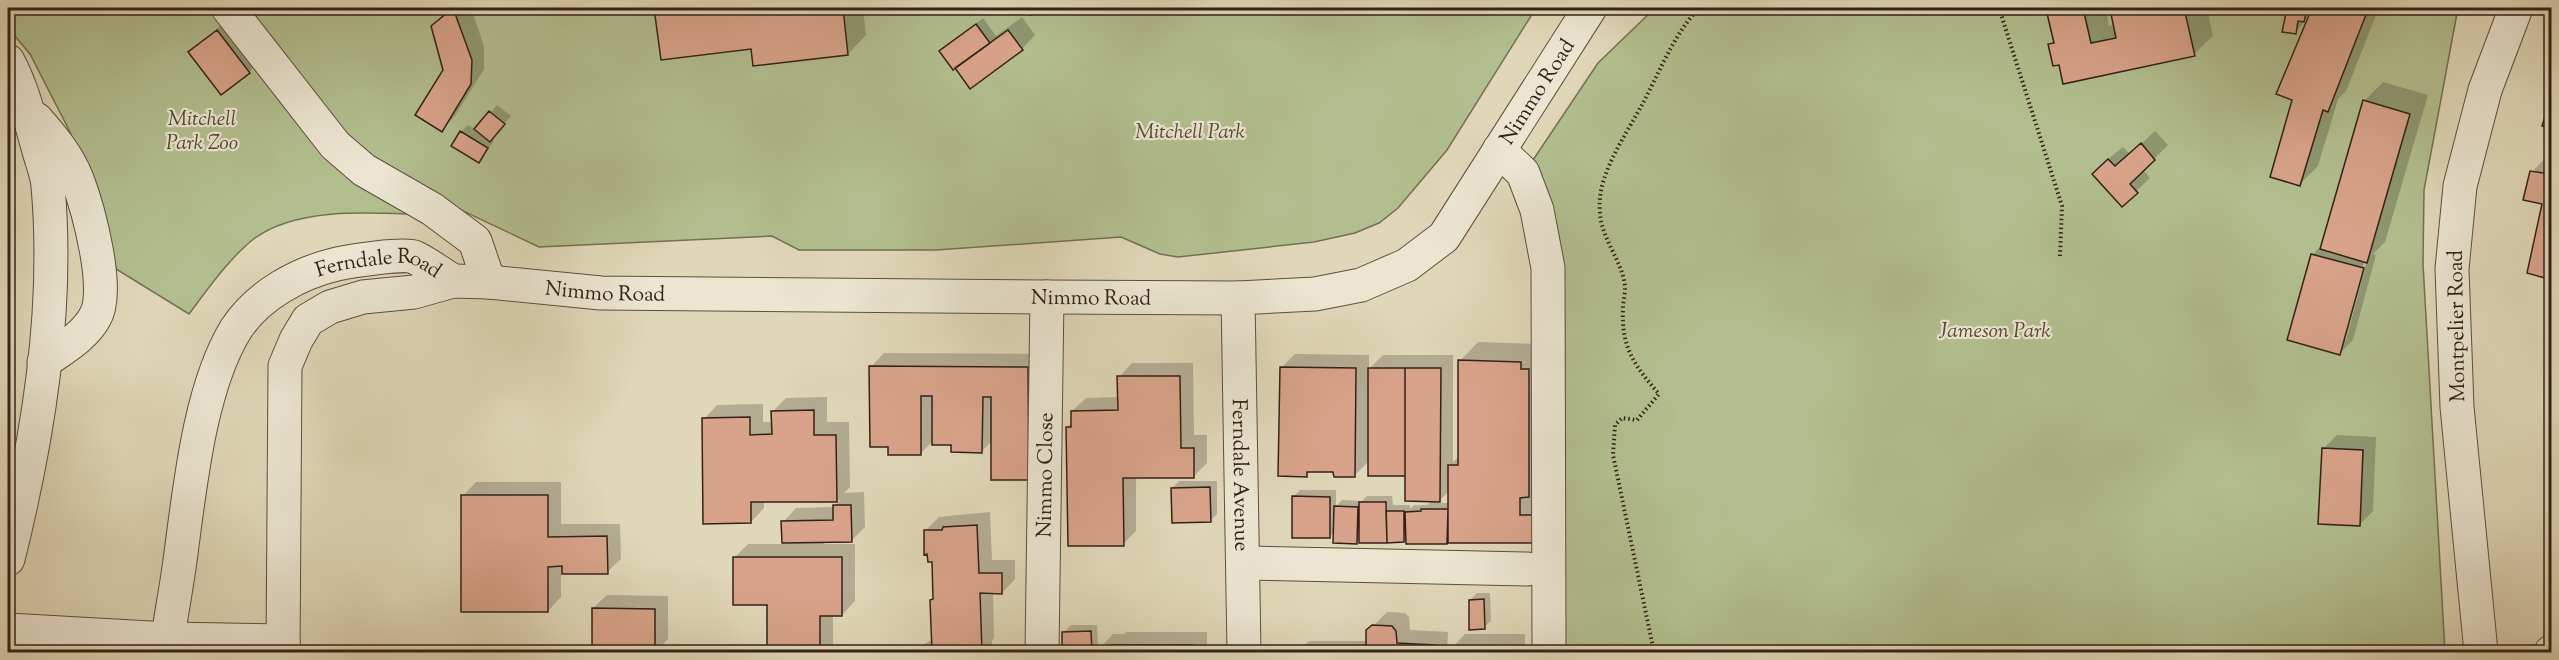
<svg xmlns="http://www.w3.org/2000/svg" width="2559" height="660" viewBox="0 0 2559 660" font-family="'Sorts Mill Goudy',serif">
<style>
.green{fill:#b2be8f;stroke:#727053;stroke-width:1.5}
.shadow{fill:#0003;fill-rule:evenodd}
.building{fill:#d8a38a;stroke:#332117;stroke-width:1.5}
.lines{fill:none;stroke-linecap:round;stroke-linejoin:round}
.minor-casing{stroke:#5e4e3f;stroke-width:35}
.path{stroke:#332117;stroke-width:4;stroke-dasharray:1.5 3;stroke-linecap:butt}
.minor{stroke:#ebe5d1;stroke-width:33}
.labels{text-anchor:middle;stroke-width:4.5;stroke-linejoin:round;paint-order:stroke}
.street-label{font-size:21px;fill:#332117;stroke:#ebe5d1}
.park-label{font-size:21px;font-style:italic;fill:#534835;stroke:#ebe5d1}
</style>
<rect width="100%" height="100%" fill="#e0d7b8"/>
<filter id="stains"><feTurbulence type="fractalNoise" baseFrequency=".00333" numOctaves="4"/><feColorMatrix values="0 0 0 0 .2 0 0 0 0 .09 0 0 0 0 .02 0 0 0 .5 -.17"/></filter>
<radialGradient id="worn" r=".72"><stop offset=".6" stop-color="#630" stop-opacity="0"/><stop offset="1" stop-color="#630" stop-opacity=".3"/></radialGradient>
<!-- green -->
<path class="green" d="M8,8H1536L1447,150L1398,208L1379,223L1355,233L1314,242L1178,257L1160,254L1121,237L936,250H799L772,236L539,247L417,189L407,214C361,212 295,209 255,238C231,256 207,290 189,314L116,269L102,210L69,130L30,54L8,28Z
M1655,8H2458L2424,190L2423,264L2445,652H1565L1531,163L1598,63Z"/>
<!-- shadow -->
<path class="shadow" d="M453,8H471L484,46V69L455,116L442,130L444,70L432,26Z
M656,8H863L866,35L848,54L752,48L662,58Z
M2050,8H2207L2213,36L2194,54L2060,63L2050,44L2055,40L2048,9ZM2111,8L2115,24L2109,26L2106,9Z
M2288,8H2311L2312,12L2295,33L2284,31Z
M2314,8H2379L2346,91L2338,99L2318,166L2300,184L2294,100L2278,94Z
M231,17L262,59L249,72L190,52Z
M1022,17L1035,35L1022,49L948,45L983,18L996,36Z
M2383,82L2428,95L2385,242L2373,254L2376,255L2353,340L2339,354L2312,255L2322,245L2365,100ZM2364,261H2367L2346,340H2342Z
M497,105L511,116L491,139L494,141L479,161L461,132L468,125L476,130Z
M2155,131L2168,145L2143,170L2150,178L2122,205L2107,160L2123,147L2130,154Z
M2550,153L2544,203L2532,172Z
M1478,342L1539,344L1533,542H1447L1407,537L1403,541L1361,538L1356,542L1335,531L1329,537L1293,497L1300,490H1336V506L1342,500L1362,501L1367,496H1392L1393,505H1410V509L1414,505H1427L1432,500L1406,475L1370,460L1354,476L1335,471H1311L1306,475L1281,368L1295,354L1369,355V369L1383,355H1453V462L1460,456V361ZM1450,490V503H1437Z
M884,353L1041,354L1042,465L992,441L982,451L933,441L920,454L871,367Z
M1132,363H1193L1194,435H1207V463L1194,476L1136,477V531L1123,544L1067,427L1073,422L1072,411L1086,398L1119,397V377Z
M827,397V422H849L850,487L844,493L864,492L865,527L852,540L824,541V544H855V601L842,615H833V644L824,652H769V604L735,557L748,544H783V522L796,508L834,507L840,500L764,501V508L751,522L704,419L717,405L763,404V422H773V411L786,398Z
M2337,435L2376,437L2373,511L2359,525L2323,449Z
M1179,481H1217V514L1210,521L1172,488Z
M476,482H561V524H620L621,559L607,572L561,573V597L548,611L463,496Z
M990,512L992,560H1015V579L1002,593L993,592L994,638L992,641V652H914L929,641H933L934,560L925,531L939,517Z
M1477,593H1490L1491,621L1484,627L1470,600Z
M607,595L668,596V639L655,652H679H565L593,651V608Z
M1387,612L1405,613L1409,617L1410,630L1448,632L1447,652H1297L1309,641H1367L1368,631Z
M1071,625H1097L1098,644L1091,651L1064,632Z
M1126,632H1207V652H1100V648L1113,634H1124Z
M1465,634H1525V652H1452V648Z"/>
<!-- building -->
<path class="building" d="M453,8L472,60L471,84L442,132L415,115L443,70L431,26Z
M654,8H843L848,55L753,66L751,49L661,60Z
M1024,8H1040L1031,15Z
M1428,8H1446L1429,12Z
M2052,8H2083L2091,43L2116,38L2110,9L2094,13L2093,8H2184L2195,56L2063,84L2059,65L2053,66L2048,44L2054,43L2046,9Z
M2287,8H2307L2304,22L2298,21L2296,34L2282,32Z
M2312,8H2356L2367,12L2328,112L2323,110L2300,186L2270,177L2292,100L2276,94Z
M976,24L990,43L953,70L939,51Z
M217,30L250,73L221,95L188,52Z
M1008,30L1023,50L970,89L955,68Z
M2552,94V129L2542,126Z
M2363,100L2410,114L2367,263L2320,249Z
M489,111L505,124L490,142L474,129Z
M460,131L488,148L479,163L451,146Z
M2552,141V280L2527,273L2542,204L2523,200L2530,171L2544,173Z
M2141,143L2155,160L2130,184L2138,193L2122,207L2092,174L2108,159L2115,166Z
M2311,254L2364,268L2340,355L2287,340Z
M1458,360L1521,362V369H1529V497L1520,498V515H1534V543H1448V465H1458Z
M869,366L1028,367L1029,480H991V397H983L982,453L951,452V445H932V396H921V455H888V447H870Z
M1280,367L1356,368L1355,477H1334L1333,472H1307V477L1278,476Z
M1368,368H1405V476H1368Z
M1405,368H1441L1440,502L1405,501Z
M1117,376H1180L1181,448H1194V478H1123L1124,546H1068L1066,427H1071V411L1118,410Z
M814,410V435H836L837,502H751V523L703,524L702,418L750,417V435L772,434L771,411Z
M2322,448L2363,450L2360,526L2318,524Z
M1210,487L1211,522L1172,523L1171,488Z
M461,495H548V537L607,536L608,574H562V566L548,567V612H461Z
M1292,496L1330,497V538H1292Z
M1359,502H1386L1387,543H1359Z
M833,505H851L852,542L782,543L781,521L833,520Z
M1334,506L1358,507L1357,544L1333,543Z
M1421,509H1448L1447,544H1406L1405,512L1421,511Z
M1386,511H1404V542L1387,543Z
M977,525L979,573H1002V594L980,593L982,652H932L930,600L933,599L932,562H928L927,554L924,555V530H942L943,527Z
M733,557H842V616H820V652H767V605H733Z
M1484,599L1485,629L1469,630V600Z
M592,608L655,609V652H592Z
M1372,625L1392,626L1396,631L1397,643L1435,645V652H1366V630Z
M1091,631L1092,652H1062V632Z
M1111,645H1194V652H1098V647H1111Z
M1450,647H1512V652H1450Z"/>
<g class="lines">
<defs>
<g id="minor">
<path d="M228,8L335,145L364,170L432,209L475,241L489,282"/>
<path d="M8,61C23,89 30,120 39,151C42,162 47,174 48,186C59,311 38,439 8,559"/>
<path d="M36,119C52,137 68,156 77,179C88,208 111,291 95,317C84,337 62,349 44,362"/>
<path d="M1499,150L1523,173L1537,210L1548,268L1549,652"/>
<path id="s1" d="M1238,298L1244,652"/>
<path d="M1244,563L1528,569"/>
<path d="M8,630L168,639L283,641"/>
<path id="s2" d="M166,652C170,619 177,586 181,553C190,486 200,387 236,329C258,295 299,273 337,264C351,261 403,253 414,257C427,263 440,273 453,281"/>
<path id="s3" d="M283,652L285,366L296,340L308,320L330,307L363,297L414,292L453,281L489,282L601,293L1047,297L1238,298L1315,294L1361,285L1407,265L1444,237L1590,8"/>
<path id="s4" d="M1042,652L1047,297"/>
<path d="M2481,652L2457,407L2452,269L2460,186L2485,90L2516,8"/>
<path d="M2551,652H2552"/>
</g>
</defs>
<!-- minor casing -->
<use href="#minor" class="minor-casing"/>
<!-- path -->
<path class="path" d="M1999,8L2062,206L2060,256
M1654,652L1613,455L1615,425L1622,418L1637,420L1659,394C1635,366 1621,348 1623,309C1623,302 1625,294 1625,287C1623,262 1602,240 1600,214C1599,203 1600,193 1603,182C1611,156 1628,130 1642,105C1659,73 1674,34 1699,8"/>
<!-- minor -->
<use href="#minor" class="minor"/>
</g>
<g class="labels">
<!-- street labels -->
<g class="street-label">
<text dy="7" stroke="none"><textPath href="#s3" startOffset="1668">Nimmo Road</textPath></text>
<text dy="7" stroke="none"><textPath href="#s2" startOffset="498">Ferndale Road</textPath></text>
<text dy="7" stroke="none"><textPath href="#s3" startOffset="642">Nimmo Road</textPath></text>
<text dy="7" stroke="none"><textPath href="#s3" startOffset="1128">Nimmo Road</textPath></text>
<text transform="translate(2456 326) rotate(-91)" y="7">Montpelier Road</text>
<text dy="7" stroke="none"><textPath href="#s4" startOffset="177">Nimmo Close</textPath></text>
<text dy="7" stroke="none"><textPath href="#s1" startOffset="177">Ferndale Avenue</textPath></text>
</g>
<!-- park labels -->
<g class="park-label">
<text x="202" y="125">Mitchell<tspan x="202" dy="24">Park Zoo</tspan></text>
<text x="1190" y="138">Mitchell Park</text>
<text x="1995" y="337">Jameson Park</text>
</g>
</g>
<!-- margin -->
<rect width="2559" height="660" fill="none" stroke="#e0d7b8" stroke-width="30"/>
<rect x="9" y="9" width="2541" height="642" fill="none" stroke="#332117" stroke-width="3"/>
<rect x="15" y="15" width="2529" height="630" fill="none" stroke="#332117" stroke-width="1.5"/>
<rect width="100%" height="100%" filter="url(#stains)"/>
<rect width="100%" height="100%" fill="url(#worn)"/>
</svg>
